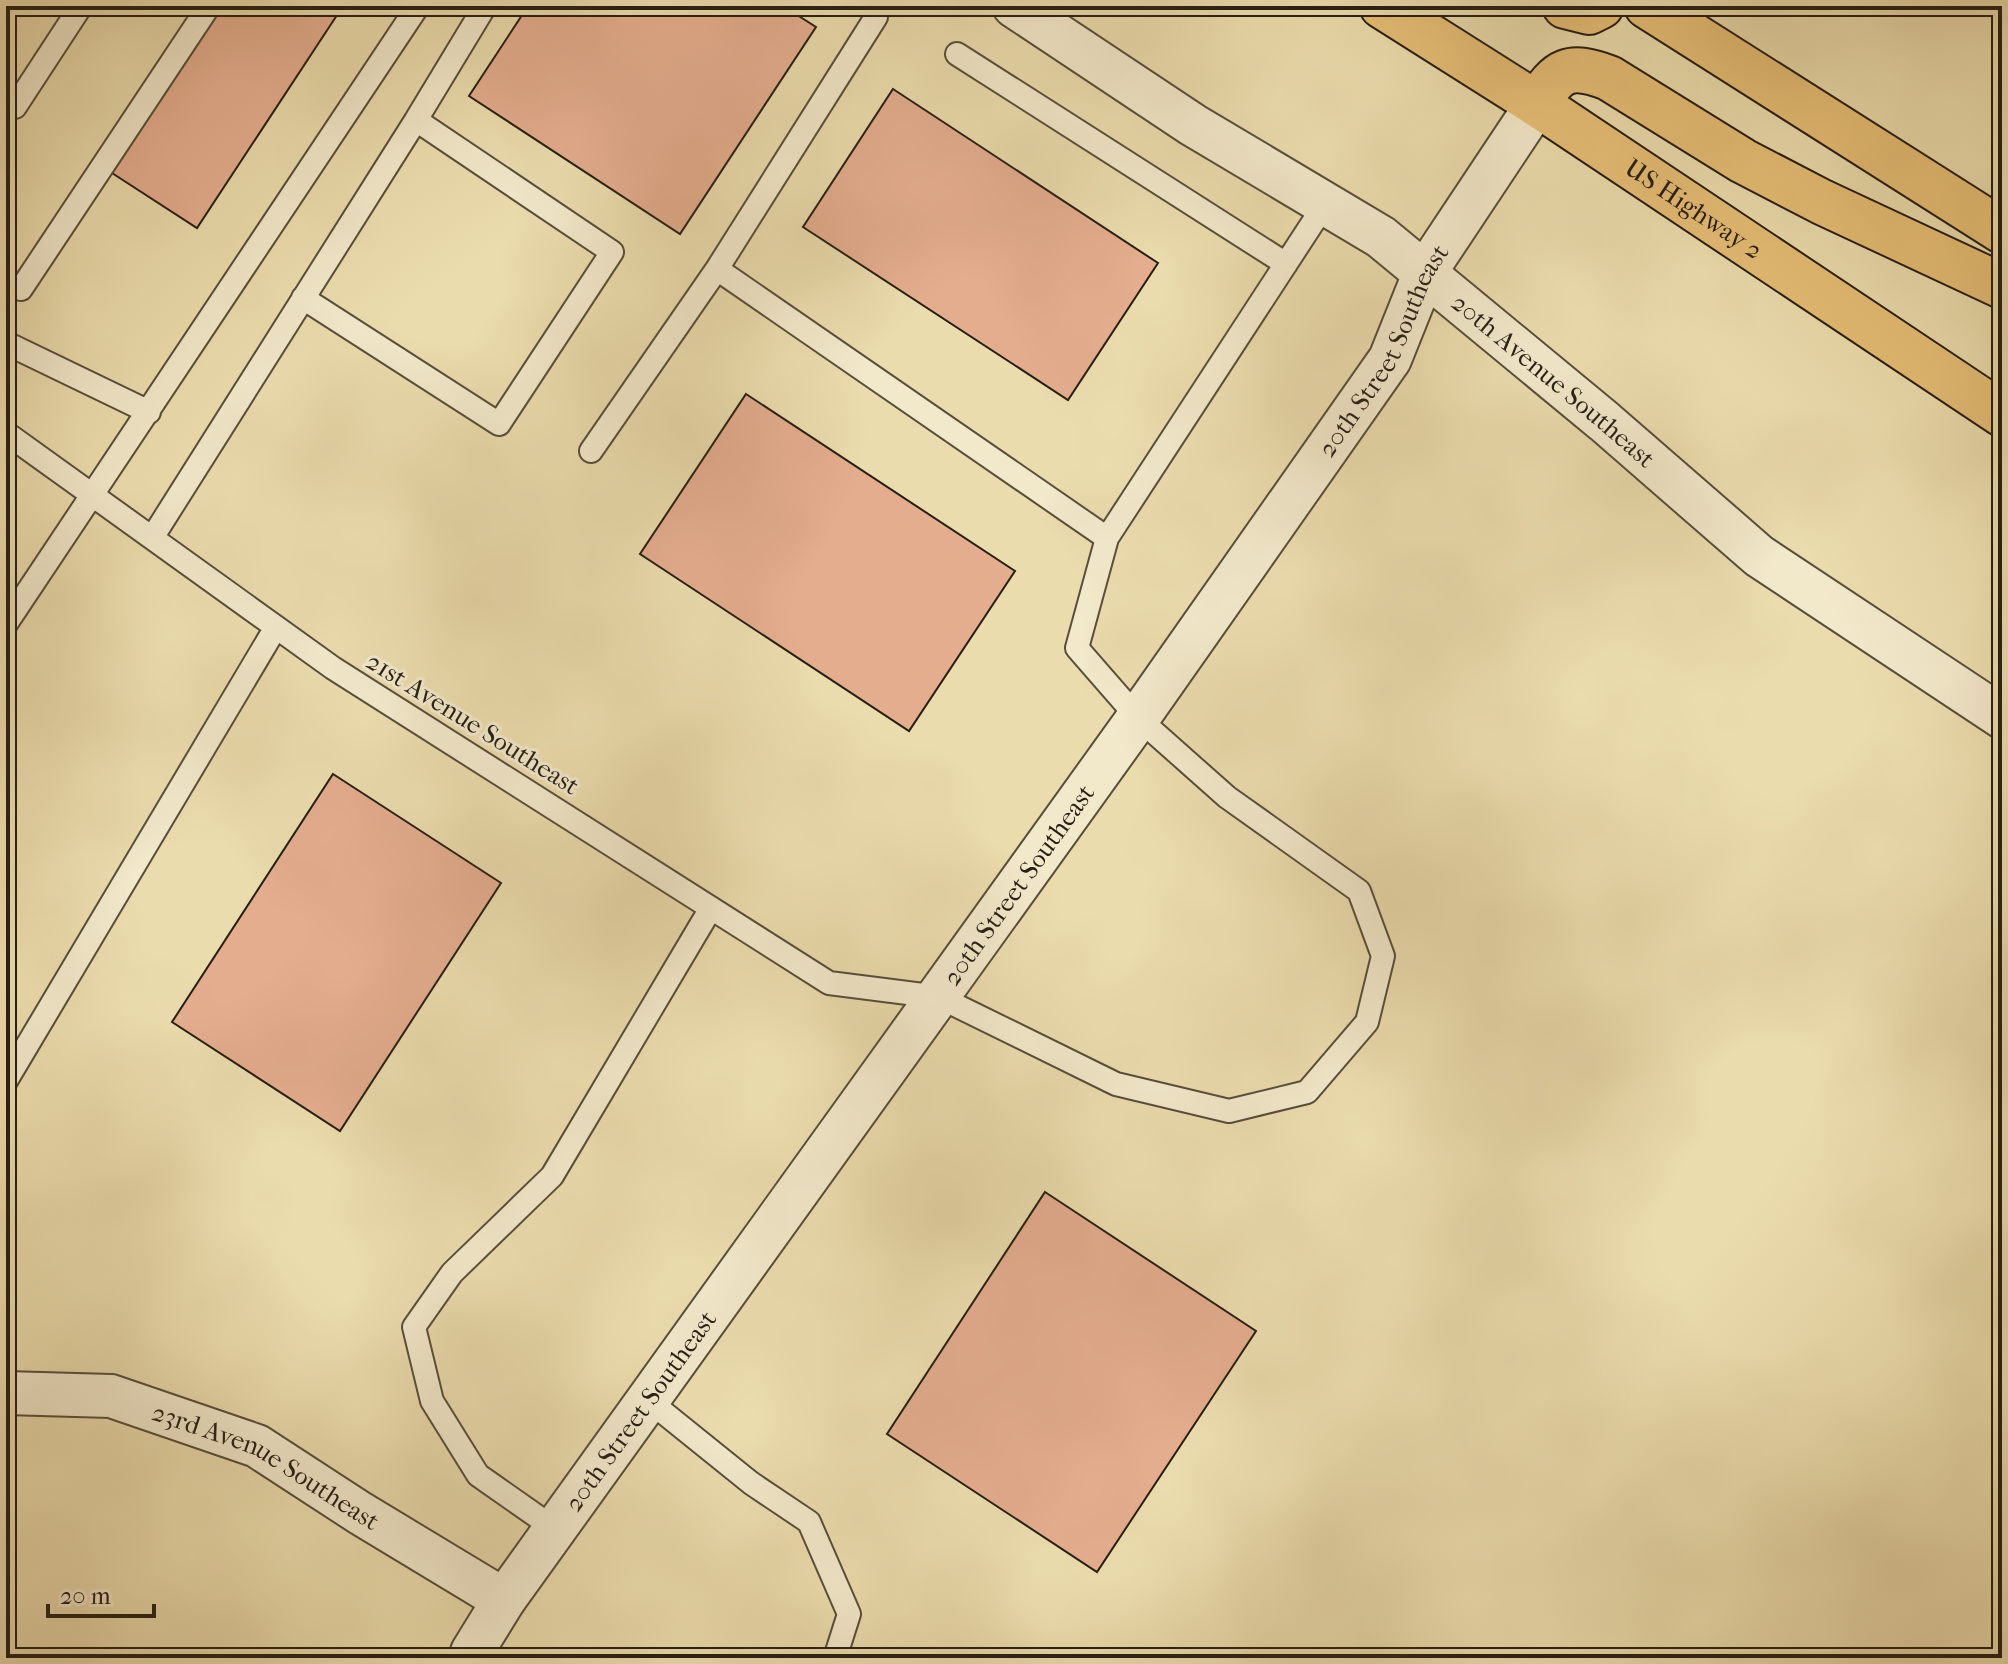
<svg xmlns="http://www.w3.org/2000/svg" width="2008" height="1664" viewBox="0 0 2008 1664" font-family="'IM FELL French Canon',serif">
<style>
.building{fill:#e4ad8e;stroke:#261f15;stroke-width:2}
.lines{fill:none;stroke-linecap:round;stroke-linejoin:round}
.lane-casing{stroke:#574e3b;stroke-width:26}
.street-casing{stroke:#574e3b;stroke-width:46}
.highway-casing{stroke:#261f15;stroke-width:48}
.lane{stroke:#f2e8ca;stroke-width:22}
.street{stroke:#f2e8ca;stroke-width:42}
.highway{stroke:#e6be76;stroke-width:44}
.labels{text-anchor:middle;stroke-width:6;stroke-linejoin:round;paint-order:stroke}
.street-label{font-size:26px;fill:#261f15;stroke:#f2e8ca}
</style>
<rect width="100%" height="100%" fill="#ebdcad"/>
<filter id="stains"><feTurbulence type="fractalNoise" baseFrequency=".0025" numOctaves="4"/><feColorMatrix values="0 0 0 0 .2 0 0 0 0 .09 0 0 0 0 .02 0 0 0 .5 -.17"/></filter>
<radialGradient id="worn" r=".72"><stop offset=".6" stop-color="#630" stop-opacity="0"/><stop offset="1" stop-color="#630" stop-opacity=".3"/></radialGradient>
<!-- building -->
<path class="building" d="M222,6H343L197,228L112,173Z
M528,6H783L816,27L680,234L469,96Z
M893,89L1158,263L1068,400L803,227Z
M746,394L1015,571L909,731L640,554Z
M333,774L501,883L340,1131L172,1022Z
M1045,1192L1256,1331L1097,1572L887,1434Z"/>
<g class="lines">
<defs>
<path id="lane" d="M957,54L1286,264
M15,107L81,6
M416,120L485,6
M717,269L1107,538L1325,204
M21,289L209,6
M6,343L149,412
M6,433L333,668L829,983L939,997L1116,1084L1229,1111L1307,1092L1367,1022L1383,956L1359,891L1227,797L1138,718L1077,648L1107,538
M591,451L717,269L876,17
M152,538C240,398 328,259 416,120L612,252L499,424L303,298
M6,624L418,6
M6,1081L276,627
M648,1400L751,1483L809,1522L849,1614L835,1658
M555,1529L478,1475L432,1401L414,1327L452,1273L552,1176L711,908"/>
<g id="street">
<path id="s1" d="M1014,6L1193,125L1381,237L1605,422L1759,556L2002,717"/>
<path id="s2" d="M6,1393L111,1396L257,1446L360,1513L504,1600"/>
<path id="s3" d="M472,1658V1652L504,1600L1138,718L1390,359L1424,274L1537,104"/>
</g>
<g id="highway">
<path id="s4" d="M1382,6L1537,104L2002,414"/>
<path d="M1565,6L1589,12L1601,6"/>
<path d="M1647,6L2002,231"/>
<path d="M1537,104C1558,69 1569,63 1609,78L1743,161L1822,202L2002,286"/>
</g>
</defs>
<!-- lane casing -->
<use href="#lane" class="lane-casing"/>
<!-- street casing -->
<use href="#street" class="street-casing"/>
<!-- highway casing -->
<use href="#highway" class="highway-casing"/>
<!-- lane -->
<use href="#lane" class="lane"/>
<!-- street -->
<use href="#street" class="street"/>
<!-- highway -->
<use href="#highway" class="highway"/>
</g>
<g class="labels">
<!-- street labels -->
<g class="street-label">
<text dy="9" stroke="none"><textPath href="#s4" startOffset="372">US Highway 2</textPath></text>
<text dy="9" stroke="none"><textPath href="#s3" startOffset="1596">20th Street Southeast</textPath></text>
<text dy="9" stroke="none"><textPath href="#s1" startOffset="658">20th Avenue Southeast</textPath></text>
<text transform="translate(473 723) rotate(32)" y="9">21st Avenue Southeast</text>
<text dy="9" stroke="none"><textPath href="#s3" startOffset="948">20th Street Southeast</textPath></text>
<text dy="9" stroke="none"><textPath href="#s3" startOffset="300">20th Street Southeast</textPath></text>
<text dy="9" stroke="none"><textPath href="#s2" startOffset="276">23rd Avenue Southeast</textPath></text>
</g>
</g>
<!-- margin -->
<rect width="2008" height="1664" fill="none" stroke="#ebdcad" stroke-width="32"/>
<rect x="8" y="8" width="1992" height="1648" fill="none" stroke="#261f15" stroke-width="4"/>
<rect x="16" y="16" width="1976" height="1632" fill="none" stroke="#261f15" stroke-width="2"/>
<!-- scale -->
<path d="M48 1604v12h106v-12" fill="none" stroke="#261f15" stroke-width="4"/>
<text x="60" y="1604" font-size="24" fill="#261f15" stroke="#f2e8ca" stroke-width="6" paint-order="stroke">20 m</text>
<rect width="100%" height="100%" filter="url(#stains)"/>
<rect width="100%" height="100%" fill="url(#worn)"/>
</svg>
